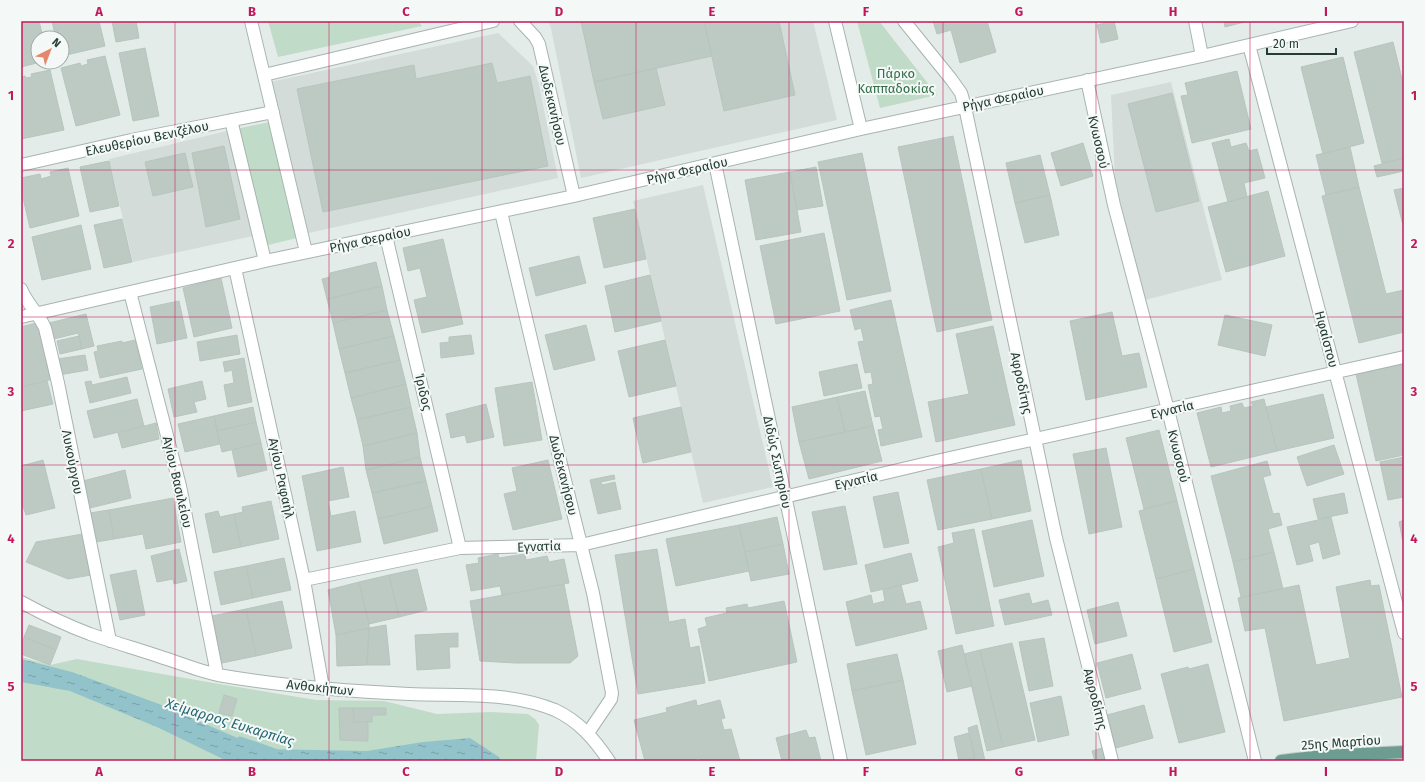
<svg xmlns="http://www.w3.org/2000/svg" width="1425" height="782" viewBox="0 0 1425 782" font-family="'Fira Sans',sans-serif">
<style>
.built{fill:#d3dcd8}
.green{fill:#c0dbc7}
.water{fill:url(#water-ripples)}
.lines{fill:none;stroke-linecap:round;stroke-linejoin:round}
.stream{stroke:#92c3cb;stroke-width:7}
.building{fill:#bdcac4;stroke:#b7c5bf}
.minor-casing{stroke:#a7b4b0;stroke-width:14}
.major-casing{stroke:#c2c8c7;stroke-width:14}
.minor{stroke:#fff;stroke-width:12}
.major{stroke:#6d9d90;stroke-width:12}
.grid{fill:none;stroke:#c2185b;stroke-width:1;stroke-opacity:0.55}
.labels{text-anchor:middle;stroke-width:4;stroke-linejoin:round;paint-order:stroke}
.park-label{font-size:13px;fill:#346f4a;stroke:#f4f9f7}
.street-label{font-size:13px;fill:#253c36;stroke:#f4f9f7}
.water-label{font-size:14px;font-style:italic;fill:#256672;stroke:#f4f9f7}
.neatline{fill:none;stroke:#c2185b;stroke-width:1.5}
.grid-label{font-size:13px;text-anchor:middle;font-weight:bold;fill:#c2185b}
</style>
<defs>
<pattern id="water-ripples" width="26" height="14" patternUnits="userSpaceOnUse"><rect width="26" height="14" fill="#92c3cb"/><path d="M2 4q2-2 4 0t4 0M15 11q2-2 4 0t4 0" fill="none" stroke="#77a0a6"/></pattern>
</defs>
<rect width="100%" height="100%" fill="#e4ece9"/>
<!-- built -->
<path class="built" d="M548,21H813L837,120L581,178L551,28Z
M498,33L533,66L539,85L558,178L304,234L270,82Z
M1171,82L1222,280L1145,300L1115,180L1111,95Z
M227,131L253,236L133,262L109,159Z
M703,185L773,487L703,503L633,201Z"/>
<!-- green -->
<path class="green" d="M268,21H418L422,26L278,57Z
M857,21H879L937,95L880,108Z
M279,120L305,236L256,248L227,131Z
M21,657L50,665L77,659L219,684L316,700L384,701L437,714L491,712L528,714L535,719L539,725L536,761H21Z"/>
<!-- water -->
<path class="water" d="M21,659L72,672L159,704L263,749L367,751L423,742L470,738L499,757L501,761H227L159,728L70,691L21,682Z"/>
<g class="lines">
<!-- stream -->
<path class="stream" d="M240,740L275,752"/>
</g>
<!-- building -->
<path class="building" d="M21,21H39L43,38H38V62H41L21,67Z
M52,21H99L105,46L62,56V38H56Z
M112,21H136L139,38L116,42Z
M581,21H704L712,56L594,82Z
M704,21H779L795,95L724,111Z
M933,21H987L996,52L960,63L951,30L937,34Z
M1114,21L1118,39L1101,43L1097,25Z
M1224,21H1248L1225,27Z
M1393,42L1404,87V158L1382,163L1354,52Z
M145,48L159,116L133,121L119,53Z
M105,56L120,115L76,126L61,68L80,63L81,66L88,64L87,60Z
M1343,57L1364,143L1323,154L1301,67Z
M492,63L497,83L530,76L548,166L323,212L297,89L414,65L416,79Z
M656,68L665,105L603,119L594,82Z
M50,70L64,130L21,139V77L25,76L26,78L32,77L31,74Z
M1237,71L1251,129L1192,143L1181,96L1188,95L1185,83Z
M1172,93L1199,201L1156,212L1128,104Z
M953,136L992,320L937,332L898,147Z
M1229,139L1231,147L1246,143L1249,151L1257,149L1265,178L1244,183L1247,197L1228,202L1212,143Z
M1083,143L1093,176L1061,186L1051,153Z
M224,146L240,219L206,227L192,153Z
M1350,147L1359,187L1326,195L1316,155Z
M185,153L193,187L153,196L145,162Z
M862,153L891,291L847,300L818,162Z
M1040,155L1050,195L1015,203L1006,163Z
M1404,158V171L1377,177L1374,166Z
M109,161L119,206L90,212L80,167Z
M816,167L823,206L797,210L790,172Z
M68,168L79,216L30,228L21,189V178L40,174L41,179L51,176L50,172Z
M790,172L801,232L756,240L745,180Z
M1359,187L1386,294L1404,290V332L1359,343L1322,196Z
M1404,188V229L1394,190Z
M1268,191L1285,256L1226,272L1208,207Z
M1050,195L1059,235L1025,243L1015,203Z
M635,209L646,259L604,268L593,218Z
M122,219L132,262L104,268L94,225Z
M81,225L91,269L42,280L32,237Z
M824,233L840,311L776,324L760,246Z
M443,239L463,324L422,333L414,300L427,297L420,268L408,271L403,248Z
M579,256L586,283L536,296L529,268Z
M376,262L382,286L327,299L322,279L330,277V273Z
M650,275L661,321L615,332L605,286Z
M221,278L232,328L194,337L183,288Z
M382,286L387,310L333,323L327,299Z
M891,300L922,437L881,446L878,430L883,429L880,416L875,417L868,385L873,384L871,372L865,373L858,342L864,341L861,328L855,330L850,310Z
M179,301L187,338L157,344L150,307Z
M387,310L394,336L339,349L333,323Z
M1112,312L1122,356L1139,353L1147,387L1086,400L1070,321Z
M86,314L94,346L82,349L78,333L54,339L49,323Z
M1225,315L1272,325L1265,356L1218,345Z
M40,322L53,379L21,387V327Z
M586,325L595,360L554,370L545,335Z
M993,326L1015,425L936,442L928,402L969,394L956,334Z
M237,335L240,354L200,361L197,342Z
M471,335L474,354L441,358L440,343L449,342V337Z
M79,336L82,349L60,354L57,341Z
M394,336L400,360L345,373L339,349Z
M135,340L142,369L100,378L94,352L98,351L97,346L122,341V343Z
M665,340L676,386L629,397L618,351Z
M85,355L88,370L59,375L57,359Z
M244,358L252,402L228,407L224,385L234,383L232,370L225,372L223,362Z
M400,360L406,384L351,398L345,373Z
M1404,363V455L1376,461L1356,374Z
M857,364L862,388L824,396L819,372Z
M127,377L131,393L90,403L85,382L91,381L92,385Z
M47,381L53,404L21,411V387Z
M202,381L206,399L194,402L197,412L174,417L168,389Z
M532,382L542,440L504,446L495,388Z
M406,384L411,407L357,420L351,398Z
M865,391L873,426L845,432L837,397Z
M1323,394L1334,438L1277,451L1266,407Z
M837,397L845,432L799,442L792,407Z
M137,399L144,426L94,438L87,411Z
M1264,399L1277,451L1211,467L1197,413L1221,407L1222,413L1231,411L1230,406L1242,403L1244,408L1253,406L1251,402Z
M486,404L494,437L467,443L465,435L451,438L446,414Z
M253,407L256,422L217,431L214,416Z
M411,407L417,433L363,446L357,420Z
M681,407L691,452L643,463L633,418Z
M214,416L220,444L185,452L178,424Z
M256,422L261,443L222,452L217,431Z
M156,423L159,439L122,448L118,433Z
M873,426L882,461L809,479L799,442Z
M1159,430L1177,501L1144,509L1126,438Z
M417,433L420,457L366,470L363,446Z
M261,443L267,470L238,477L232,450Z
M1334,445L1344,474L1307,486L1297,457Z
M1106,448L1122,527L1089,534L1073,454Z
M420,457L426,481L372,493L366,470Z
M1404,457V497L1388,500L1380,462Z
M43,460L55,508L26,515L21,500V466Z
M548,460L562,519L513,530L504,494L517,491L512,468Z
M1021,460L1031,511L992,519L981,469Z
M1267,461L1271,475L1263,477L1273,514L1279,513L1282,525L1268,529L1274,552L1233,562L1211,476Z
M343,467L349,497L328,501L331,516L355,511L361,542L317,551L302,476Z
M981,469L992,519L938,530L927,480Z
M125,470L131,498L90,508L83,481Z
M614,475L615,479L601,482L602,485L615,482L621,509L598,514L590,480Z
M426,481L432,506L378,519L372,493Z
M898,492L909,543L884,548L873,497Z
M1344,493L1348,513L1318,519L1313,499Z
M173,498L181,542L146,549L143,534L114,539L109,510Z
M271,501L279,539L241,547L234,514L243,512L242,507Z
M1177,501L1194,569L1156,579L1139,511Z
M432,506L438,531L384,544L378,519Z
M845,506L857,564L824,570L812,512Z
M109,510L114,539L96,542L90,513Z
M218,511L220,517L234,514L241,547L213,553L205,514Z
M777,517L783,544L745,552L739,525Z
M1331,517L1340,554L1323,559L1319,542L1309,545L1313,561L1297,565L1287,527Z
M1032,520L1044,576L994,587L982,531Z
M1404,520V547L1399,522Z
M739,525L749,571L676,586L666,539Z
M974,529L994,626L956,634L938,547L954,543L952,533Z
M83,534L91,575L68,579L26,562L36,542Z
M783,544L789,574L751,581L745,552Z
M179,549L187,581L174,584L173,579L157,582L151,556Z
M657,549L669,622L685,619L690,648L699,646L705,683L638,694L615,555Z
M1274,552L1283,589L1241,597L1233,562Z
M911,553L918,581L871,592L865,565Z
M498,554L499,558L525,554L526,560L547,556L549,562L564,559L569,583L502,595L500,586L471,591L466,565L479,563L478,558Z
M284,558L291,590L253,598L246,566Z
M246,566L253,598L221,605L214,572Z
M417,569L427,610L399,617L389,575Z
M1194,569L1212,642L1174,652L1156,579Z
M136,570L145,615L120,620L110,575Z
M389,575L399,617L369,624L359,582Z
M1370,580L1371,586L1379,585L1402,697L1284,721L1265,628L1245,631L1238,598L1299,585L1316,665L1350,658L1336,587Z
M359,582L369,624V628L336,635L328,590Z
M564,584L578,656L570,663H515L480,661L470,601Z
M901,585L906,604L920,601L927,629L856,646L846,602L871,595L873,604L885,601L883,590Z
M1029,593L1032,604L1048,600L1052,615L1005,625L999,600Z
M282,601L292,648L256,656L246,609Z
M784,601L797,662L709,681L698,629L707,626L705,618L727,613L726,608L747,604L748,608Z
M1118,602L1127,636L1095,644L1087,610Z
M246,609L256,656L222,663L212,616Z
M29,625L61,637L56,650L24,637Z
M386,625L390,665H367L369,628Z
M369,628L367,665L337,666L336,635Z
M458,633V647H449L450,668L417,670L415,635Z
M24,637L56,650L50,665L21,654V646Z
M1044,638L1053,686L1029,691L1019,642Z
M1012,643L1035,740L1003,747L980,650Z
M962,645L972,686L947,692L938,651Z
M980,650L1003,747L987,751L964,654Z
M897,654L903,680L852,691L847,664Z
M1132,654L1141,689L1106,698L1097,663Z
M1208,664L1225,732L1179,743L1161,674L1188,667L1189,669Z
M903,680L916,744L866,755L852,691Z
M224,695L237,699L232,716L219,713Z
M1061,696L1069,735L1038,742L1030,703Z
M696,700L697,706L720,700L725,718L721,719L724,730L731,729L740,761H701L700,758L687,761H645L634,720L667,712L666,708Z
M1144,705L1153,738L1116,748L1107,715Z
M339,708H353L354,722H368V741L340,740Z
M353,708H386V715H372V722H354Z
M977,725L985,761H959L975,758L968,728Z
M806,730L809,738L815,737L821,761H782L776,738Z
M969,733L975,758L959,761L954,737Z
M1102,748L1106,761H1095L1092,751Z"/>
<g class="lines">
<defs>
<path id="minor" d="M251,21L306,252
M520,21L535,37L539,44L574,196
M835,21L861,129
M904,21L951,79L961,93L965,107L1056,538L1112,761
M1195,21L1202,56
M1249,45L1404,633
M264,75L493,21
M1087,80L1114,205L1168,410L1255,761
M231,120L265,261
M715,163L841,761
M21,165L131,140L273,112
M501,212L553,432L593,593L612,693L611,699L588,733
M386,236L460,548
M235,268L304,580L323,688
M21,289C27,304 39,314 45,328L58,383L110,641
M130,292L180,486L217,674
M21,317L265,261L574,196L861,129L1202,56L1352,21
M304,580L460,548L581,545L932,462L1404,357
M21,602C43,614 66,625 90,634C113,642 137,649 161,657C180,663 199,671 218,675C281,686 345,691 409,694C457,696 509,691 555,710C579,721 595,740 609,761"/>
<path id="major" d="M1281,761L1323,756L1404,752"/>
</defs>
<!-- minor casing -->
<use href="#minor" class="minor-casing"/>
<!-- major casing -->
<use href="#major" class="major-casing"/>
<!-- minor -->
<use href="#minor" class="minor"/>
<!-- major -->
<use href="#major" class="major"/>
</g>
<!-- grid -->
<path class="grid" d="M175,21V761M329,21V761M482,21V761M636,21V761M789,21V761M943,21V761M1096,21V761M1250,21V761M21,170H1404M21,317H1404M21,465H1404M21,612H1404"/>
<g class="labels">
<!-- park labels -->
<g class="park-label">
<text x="896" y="78">Πάρκο<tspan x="896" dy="15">Καππαδοκίας</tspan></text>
</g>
<!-- street labels -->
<g class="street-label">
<text transform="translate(1003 98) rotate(-12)" y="5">Ρήγα Φεραίου</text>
<text transform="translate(553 105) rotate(77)" y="5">Δωδεκανήσου</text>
<text transform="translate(147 138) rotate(-12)" y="5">Ελευθερίου Βενιζέλου</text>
<text transform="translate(1099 142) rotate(77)" y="5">Κνωσσού</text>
<text transform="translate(687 170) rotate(-13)" y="5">Ρήγα Φεραίου</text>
<text transform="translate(370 239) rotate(-12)" y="5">Ρήγα Φεραίου</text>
<text transform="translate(1327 339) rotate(75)" y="5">Ηφαίστου</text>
<text transform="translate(1022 383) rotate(78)" y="5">Αφροδίτης</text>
<text transform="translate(424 392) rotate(77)" y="5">Ίριδος</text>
<text transform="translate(1172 409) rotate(-13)" y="5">Εγνατία</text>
<text transform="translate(1179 456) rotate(76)" y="5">Κνωσσού</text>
<text transform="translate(73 462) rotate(79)" y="5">Λυκούργου</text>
<text transform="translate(778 462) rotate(78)" y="5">Διδώς Σωτηρίου</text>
<text transform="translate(564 475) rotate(76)" y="5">Δωδεκανήσου</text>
<text transform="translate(282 478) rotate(78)" y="5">Αγίου Ραφαήλ</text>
<text transform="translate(856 480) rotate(-13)" y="5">Εγνατία</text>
<text transform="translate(178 482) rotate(77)" y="5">Αγίου Βασιλείου</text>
<text transform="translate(539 546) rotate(-2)" y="5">Εγνατία</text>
<text transform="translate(320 687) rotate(6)" y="5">Ανθοκήπων</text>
<text transform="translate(1096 699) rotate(76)" y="5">Αφροδίτης</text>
<text transform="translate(1341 742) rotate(-4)" y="5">25ης Μαρτίου</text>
</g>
<!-- water labels -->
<g class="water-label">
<text transform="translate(230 722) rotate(17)" y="5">Χείμαρρος Ευκαρπίας</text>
</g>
</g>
<!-- border -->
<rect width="1425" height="782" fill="none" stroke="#f4f9f7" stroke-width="44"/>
<!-- north arrow -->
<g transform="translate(50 50) rotate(42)"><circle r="19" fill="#f4f9f7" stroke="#a1adaa"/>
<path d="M0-3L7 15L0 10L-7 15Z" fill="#e4886b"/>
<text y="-6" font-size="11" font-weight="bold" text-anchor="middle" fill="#253c36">N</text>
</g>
<!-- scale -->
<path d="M1267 48v6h69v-6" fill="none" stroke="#253c36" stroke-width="2"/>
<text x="1273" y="48" font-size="12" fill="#253c36" stroke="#f4f9f7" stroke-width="3" paint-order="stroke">20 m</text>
<rect x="22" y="22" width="1381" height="738" class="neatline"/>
<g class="grid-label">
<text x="99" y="16">A</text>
<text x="252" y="16">B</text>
<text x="406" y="16">C</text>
<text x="559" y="16">D</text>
<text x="712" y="16">E</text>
<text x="866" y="16">F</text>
<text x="1019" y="16">G</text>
<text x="1173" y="16">H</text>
<text x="1326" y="16">I</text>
<text x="11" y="100">1</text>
<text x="1414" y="100">1</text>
<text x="11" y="248">2</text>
<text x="1414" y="248">2</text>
<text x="11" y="396">3</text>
<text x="1414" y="396">3</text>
<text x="11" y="543">4</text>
<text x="1414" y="543">4</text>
<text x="11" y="691">5</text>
<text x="1414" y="691">5</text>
<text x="99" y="776">A</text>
<text x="252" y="776">B</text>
<text x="406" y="776">C</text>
<text x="559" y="776">D</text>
<text x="712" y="776">E</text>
<text x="866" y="776">F</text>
<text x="1019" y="776">G</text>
<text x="1173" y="776">H</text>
<text x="1326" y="776">I</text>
</g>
</svg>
